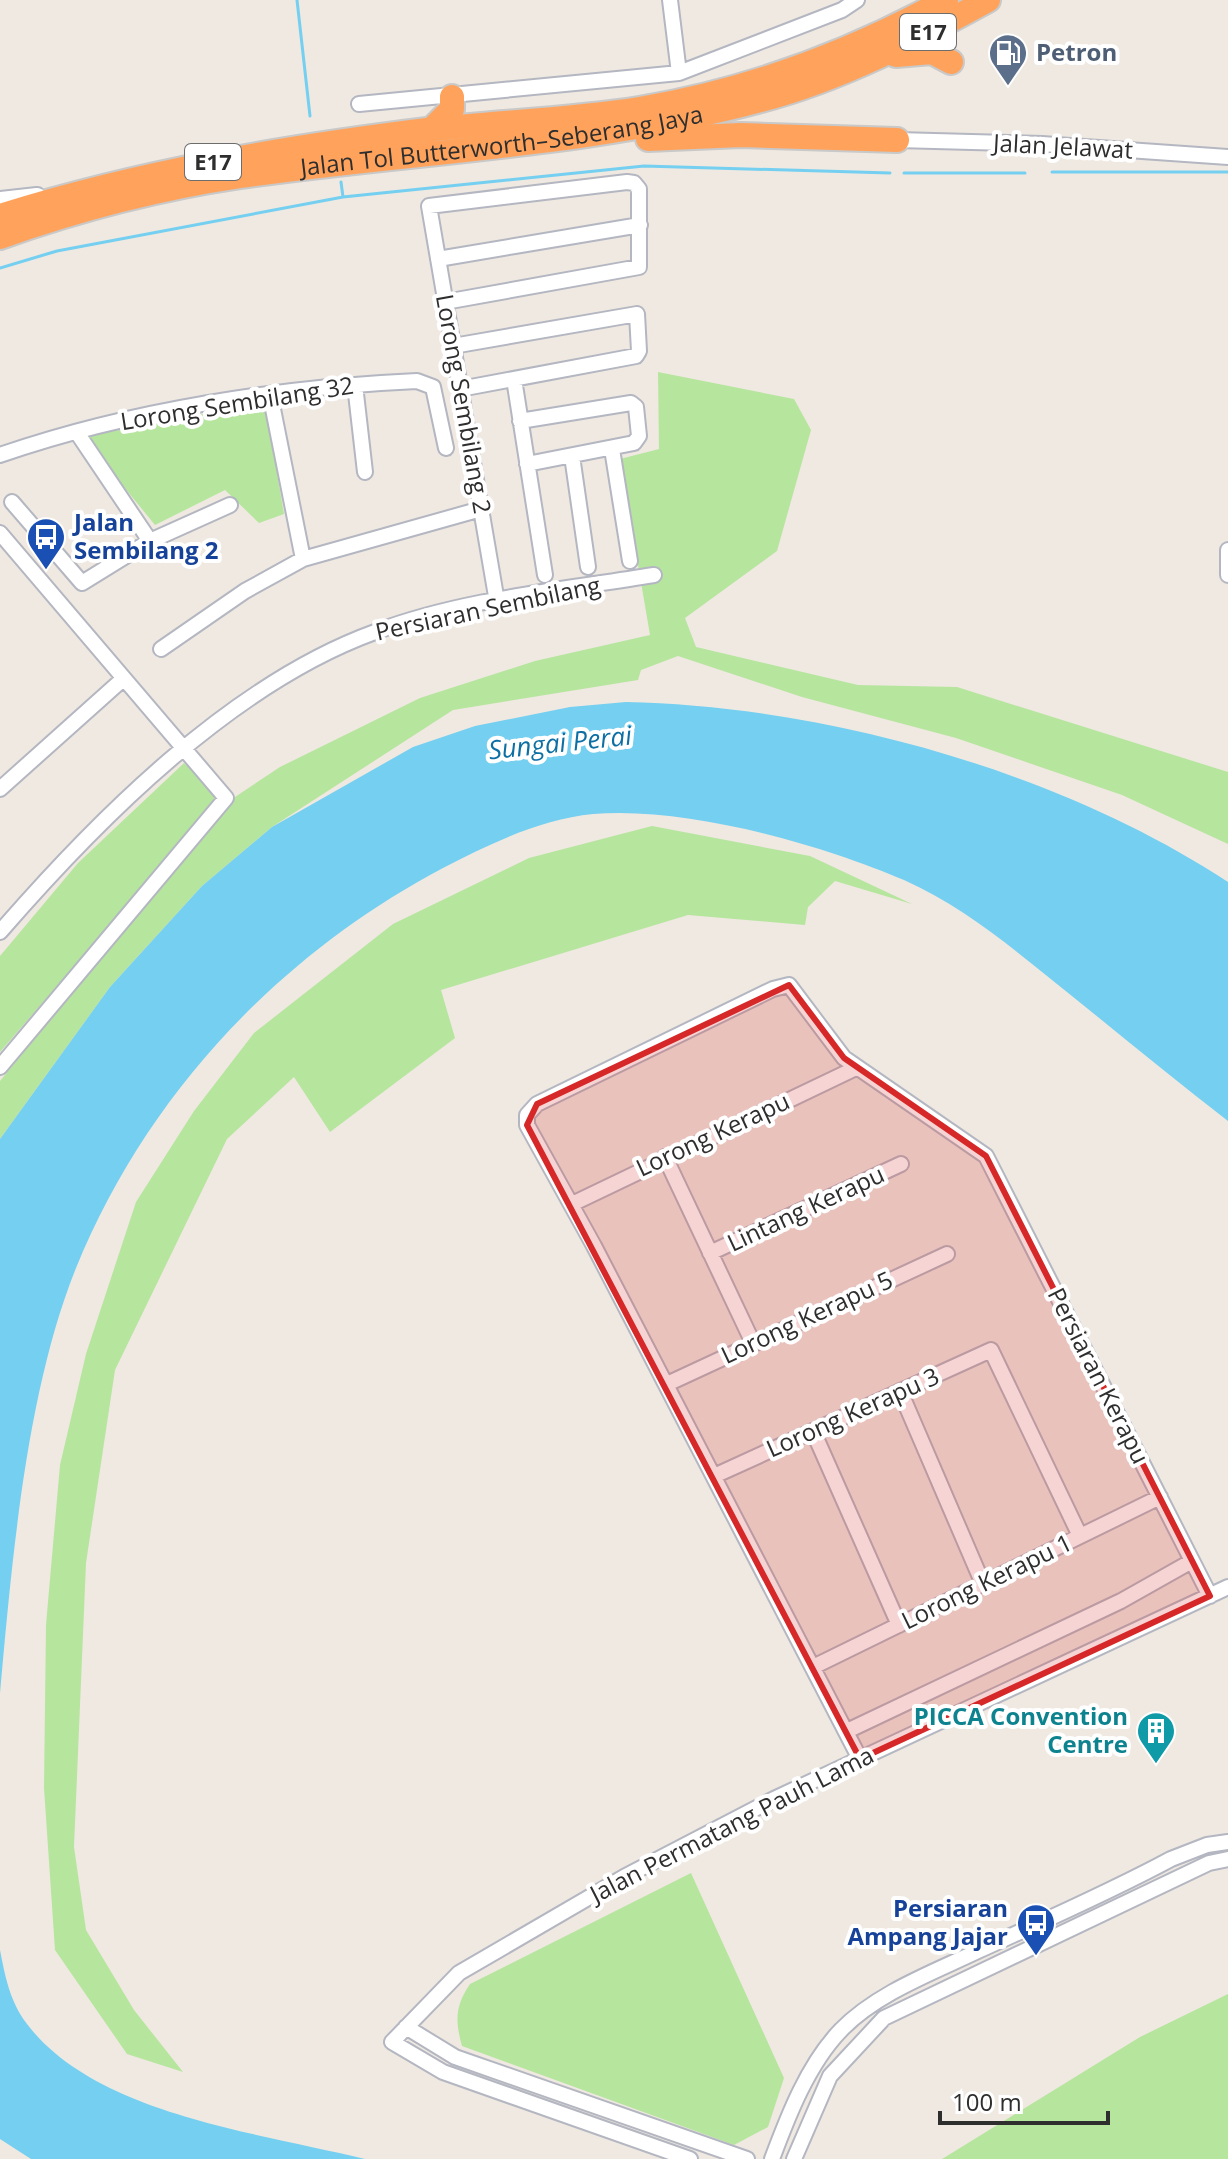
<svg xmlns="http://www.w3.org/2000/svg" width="1228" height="2159" viewBox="0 0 1228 2159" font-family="'Open Sans',sans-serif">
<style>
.green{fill:#b6e59e}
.water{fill:#75cff0}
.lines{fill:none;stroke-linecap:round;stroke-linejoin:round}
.stream{stroke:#75cff0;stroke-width:3}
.minor-casing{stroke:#b4b7c1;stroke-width:18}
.secondary-casing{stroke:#b4b7c1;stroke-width:22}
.motorway-casing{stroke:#c9c9c9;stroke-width:28}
.minor{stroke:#fff;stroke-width:14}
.secondary{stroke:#fff;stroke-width:18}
.motorway{stroke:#ffa35c;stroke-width:24}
.marked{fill:#d62828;fill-opacity:0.2;stroke:#d62828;stroke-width:6;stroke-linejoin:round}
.labels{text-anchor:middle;stroke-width:8;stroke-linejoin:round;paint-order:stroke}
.shield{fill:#fff;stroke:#6d6d6d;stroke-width:2}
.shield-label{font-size:22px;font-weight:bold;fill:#2e2e2e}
.service-label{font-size:24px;font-weight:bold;fill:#4e5e75;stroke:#fff;text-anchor:start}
.street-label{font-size:24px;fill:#2e2e2e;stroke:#fff}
.transit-label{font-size:24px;font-weight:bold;fill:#164399;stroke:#fff;text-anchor:start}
.culture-label{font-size:24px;font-weight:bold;fill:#0d838f;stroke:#fff;text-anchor:end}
.water-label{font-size:26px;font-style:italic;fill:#0d6fa3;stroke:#fff}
</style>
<rect width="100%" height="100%" fill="#efe9e1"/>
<!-- green -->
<path class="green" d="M658,372L794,399L811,430L777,551L685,618L696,647L858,685L957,687L1228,772V844L1122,795L956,738L802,697L678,656L641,670L638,680L453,710L272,827L202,886L110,987L0,1139V1081L229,801L280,767L420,698L535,661L650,635L620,459L659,449Z
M265,402L284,514L259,523L225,490L155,525L83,437Z
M184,763L220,797L0,1052V956L78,863Z
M652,826L810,856L912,904L835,881L808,907L805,925L688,915L441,990L455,1038L330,1132L294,1077L227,1139L115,1370L86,1563L74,1847L86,1930L134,2010L183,2072L127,2054L55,1950L44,1788L46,1625L60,1465L86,1354L136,1202L194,1111L254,1033L393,924L529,858Z
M691,1873L784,2078L768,2127L734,2145L462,2046C455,2021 455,2006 470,1984Z
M1228,1994V2159H942L1140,2037Z"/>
<!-- water -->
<path class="water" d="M626,702C826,706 1061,772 1228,882V1121C1168,1075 1111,1027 1052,980C1005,942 960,905 904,880C820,844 686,806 593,814C541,819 489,844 443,868C279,955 147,1094 76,1268C26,1392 12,1561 0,1693V1139L110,987L202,886L272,827L413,747L475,726L570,707Z
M0,1950C5,1976 10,2002 27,2024C96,2115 261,2133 365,2159H31L0,2139Z"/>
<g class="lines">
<!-- stream -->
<path class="stream" d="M297,0L310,116
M1052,172H1228
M904,173H1025
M341,182L343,197
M0,268L57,251L343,197L644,166L890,173"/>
<defs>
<path id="minor" d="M670,0L679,73
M359,104L679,73L842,10L857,0
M897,140L1042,144L1228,157
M438,259L640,225
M445,302L639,267V189L634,183L627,182L429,206L497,602
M453,346L637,314L639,351L636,356L460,389
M514,379L545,575
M355,385L365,472
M270,394L303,559
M520,421L631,403L636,407L639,436L634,443L527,464
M78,434L150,541
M612,449L630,561
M0,455C130,410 280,387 417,381L433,387L446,448
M572,456L588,567
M12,502L82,583L150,541L230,505
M0,533L226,798L0,1067
M1228,550V575
M161,649L245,591L303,559L481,509
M0,789L123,679
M0,932C98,819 232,684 375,632C462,599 562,590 654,575
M665,1157L753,1343
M572,1204L856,1068
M710,1253L901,1164
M667,1384L947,1254
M900,1391L983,1584
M813,1431L899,1625
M714,1476L991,1350L1080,1536
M813,1667L1160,1497
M847,1731L1121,1601L1192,1561
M860,1759L594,1246L527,1125V1115L537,1104L773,989L789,985L844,1058L986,1156L1210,1596
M406,2027L455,2057L747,2159
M690,2159L443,2072L392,2042L459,1973L624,1877L774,1799L1228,1587
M772,2159C788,2116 808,2064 841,2030C877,1993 932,1973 978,1951C1043,1921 1108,1893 1171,1859L1207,1845L1228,1842
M794,2159L830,2076L884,2018L1209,1863L1228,1859"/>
<path id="secondary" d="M0,201L37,197"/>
<g id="motorway">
<path d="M896,55L932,52L951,62"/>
<path d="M431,130L452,109V97"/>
<path d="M648,139L741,135L897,140"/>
<path d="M0,216C140,172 282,148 427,130C498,122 569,120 639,109C747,91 850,53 946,0"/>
<path id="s1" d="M0,237C76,210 160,188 241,176C415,151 590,146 761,100C841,79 915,40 988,0"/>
</g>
</defs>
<!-- minor casing -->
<use href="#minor" class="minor-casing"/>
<!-- secondary casing -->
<use href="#secondary" class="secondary-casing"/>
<!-- motorway casing -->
<use href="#motorway" class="motorway-casing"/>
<!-- minor -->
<use href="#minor" class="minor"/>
<!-- secondary -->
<use href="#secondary" class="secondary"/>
<!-- motorway -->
<use href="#motorway" class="motorway"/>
</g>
<!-- marked area -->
<path class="marked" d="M789,985L844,1058L986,1156L1210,1596L860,1759L527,1125L537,1104Z"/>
<!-- icons -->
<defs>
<symbol id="fuel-pin" viewBox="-11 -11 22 30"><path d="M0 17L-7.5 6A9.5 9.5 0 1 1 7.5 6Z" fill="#5c6f8a" stroke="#fff"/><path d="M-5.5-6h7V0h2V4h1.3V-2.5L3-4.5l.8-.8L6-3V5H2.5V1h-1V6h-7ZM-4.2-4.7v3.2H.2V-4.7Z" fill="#fff"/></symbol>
<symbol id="bus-pin" viewBox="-11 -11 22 30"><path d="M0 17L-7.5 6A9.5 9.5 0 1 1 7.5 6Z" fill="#1a4fb4" stroke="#fff"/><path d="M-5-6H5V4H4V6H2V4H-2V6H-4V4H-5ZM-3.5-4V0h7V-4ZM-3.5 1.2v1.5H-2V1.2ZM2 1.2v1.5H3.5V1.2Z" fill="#fff"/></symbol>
<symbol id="building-pin" viewBox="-11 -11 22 30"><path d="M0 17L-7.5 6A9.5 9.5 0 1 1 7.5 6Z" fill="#0f9aa8" stroke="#fff"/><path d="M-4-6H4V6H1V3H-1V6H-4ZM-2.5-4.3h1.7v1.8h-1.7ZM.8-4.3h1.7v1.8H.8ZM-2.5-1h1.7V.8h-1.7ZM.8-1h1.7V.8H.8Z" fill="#fff"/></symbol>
</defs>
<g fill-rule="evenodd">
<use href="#fuel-pin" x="986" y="31" width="44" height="60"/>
<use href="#bus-pin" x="24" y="515" width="44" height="60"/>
<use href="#building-pin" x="1134" y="1709" width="44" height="60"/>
<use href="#bus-pin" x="1014" y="1901" width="44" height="60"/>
</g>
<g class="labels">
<!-- shield labels -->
<g class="shield">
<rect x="900" y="14" width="56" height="36" rx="6"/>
<rect x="185" y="144" width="56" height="36" rx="6"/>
</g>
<g class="shield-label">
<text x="928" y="40">E17</text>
<text x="213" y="170">E17</text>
</g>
<!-- service labels -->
<g class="service-label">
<text x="1036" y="61">Petron</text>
</g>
<!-- street labels -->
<g class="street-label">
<text dy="8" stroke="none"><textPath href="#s1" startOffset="512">Jalan Tol Butterworth–Seberang Jaya</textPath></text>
<text transform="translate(1063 147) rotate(3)" y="8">Jalan Jelawat</text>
<text transform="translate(237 404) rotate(-9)" y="8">Lorong Sembilang 32</text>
<text transform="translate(463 404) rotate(80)" y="8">Lorong Sembilang 2</text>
<text transform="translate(488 609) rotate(-12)" y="8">Persiaran Sembilang</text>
<text transform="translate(713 1135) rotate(-25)" y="8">Lorong Kerapu</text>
<text transform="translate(806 1209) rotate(-25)" y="8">Lintang Kerapu</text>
<text transform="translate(807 1318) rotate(-25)" y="8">Lorong Kerapu 5</text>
<text transform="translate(1098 1376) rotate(63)" y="8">Persiaran Kerapu</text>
<text transform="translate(853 1413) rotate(-24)" y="8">Lorong Kerapu 3</text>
<text transform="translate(987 1582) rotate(-26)" y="8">Lorong Kerapu 1</text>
<text transform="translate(732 1825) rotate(-27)" y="8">Jalan Permatang Pauh Lama</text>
</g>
<!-- transit labels -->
<g class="transit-label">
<text x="74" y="531">Jalan<tspan x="74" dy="28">Sembilang 2</tspan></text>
<text x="1008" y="1917" text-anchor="end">Persiaran<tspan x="1008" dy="28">Ampang Jajar</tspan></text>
</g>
<!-- culture labels -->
<g class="culture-label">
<text x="1128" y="1725">PICCA Convention<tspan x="1128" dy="28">Centre</tspan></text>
</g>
<!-- water labels -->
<g class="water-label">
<text transform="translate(560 743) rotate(-6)" y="9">Sungai Perai</text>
</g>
</g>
<!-- scale -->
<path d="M940 2111v12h168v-12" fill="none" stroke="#2e2e2e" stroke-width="4"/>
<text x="952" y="2111" font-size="24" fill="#2e2e2e" stroke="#ffffff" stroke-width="6" paint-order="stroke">100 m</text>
</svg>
